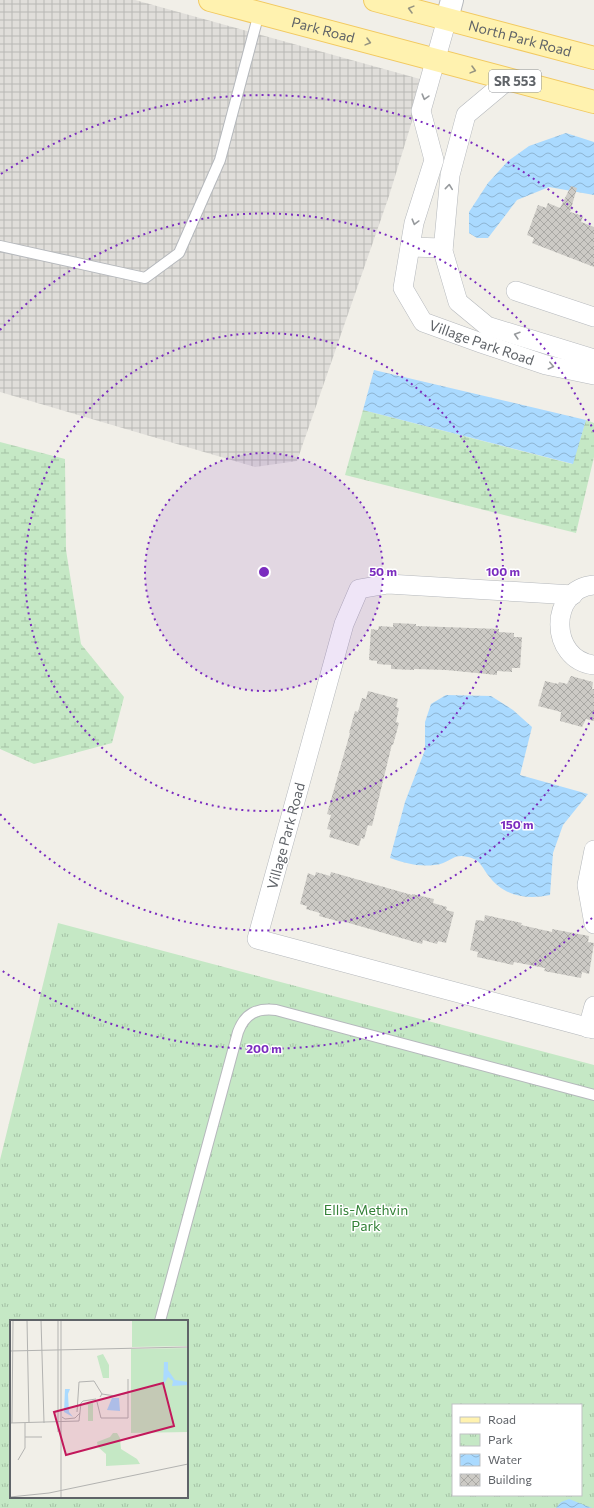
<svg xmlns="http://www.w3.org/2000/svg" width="594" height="1508" viewBox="0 0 594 1508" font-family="Commissioner,sans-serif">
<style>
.industrial{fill:url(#industrial-grid)}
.wetland{fill:url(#wetland-marsh)}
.park{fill:url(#park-tufts);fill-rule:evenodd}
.water{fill:url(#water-waves)}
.building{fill:url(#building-cross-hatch)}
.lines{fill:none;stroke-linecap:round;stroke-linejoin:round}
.service-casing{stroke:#b5b8bc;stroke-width:12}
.minor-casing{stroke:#b5b8bc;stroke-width:20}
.tertiary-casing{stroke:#b5b8bc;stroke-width:24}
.primary-casing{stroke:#f2c960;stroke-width:24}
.service{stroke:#fff;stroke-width:10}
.minor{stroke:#fff;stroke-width:19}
.tertiary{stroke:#fff;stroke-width:22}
.primary{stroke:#fff2af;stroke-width:22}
.oneway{stroke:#979581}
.oneway2{stroke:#979a9d}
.ring{fill:none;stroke:#7b2cbf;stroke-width:2;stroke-dasharray:2 4}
.labels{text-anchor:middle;stroke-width:3;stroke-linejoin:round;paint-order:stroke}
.shield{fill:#fff;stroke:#8f9295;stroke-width:1}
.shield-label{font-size:13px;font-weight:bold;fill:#5f6368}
.street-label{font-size:14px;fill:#5f6368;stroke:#fff}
.park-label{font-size:14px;fill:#348238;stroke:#fff}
.inset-road{fill:none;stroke:#b3b3b1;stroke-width:1}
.view{fill:#c2185b;fill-opacity:0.15;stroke:#c2185b;stroke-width:2}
.inset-edge{fill:none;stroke:#5f6368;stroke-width:2}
.centre{fill:#7b2cbf;stroke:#fff;stroke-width:2}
.ring-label{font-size:12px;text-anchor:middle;font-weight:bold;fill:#7b2cbf;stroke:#fff;stroke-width:3;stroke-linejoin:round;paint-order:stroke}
</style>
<defs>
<pattern id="industrial-grid" width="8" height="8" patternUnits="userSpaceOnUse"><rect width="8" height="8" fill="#e0deda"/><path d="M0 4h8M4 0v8" fill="none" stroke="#b9b8b5"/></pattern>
<pattern id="wetland-marsh" width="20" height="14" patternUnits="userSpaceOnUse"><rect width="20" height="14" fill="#c5e8c5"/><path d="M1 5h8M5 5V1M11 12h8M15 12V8" fill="none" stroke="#a3c0a4"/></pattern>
<pattern id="park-tufts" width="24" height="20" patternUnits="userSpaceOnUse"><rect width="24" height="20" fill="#c5e8c5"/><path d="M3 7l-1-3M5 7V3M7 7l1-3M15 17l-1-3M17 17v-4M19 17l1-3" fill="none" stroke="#a3c0a4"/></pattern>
<pattern id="water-waves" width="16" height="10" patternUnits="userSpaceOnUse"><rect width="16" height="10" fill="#aadaff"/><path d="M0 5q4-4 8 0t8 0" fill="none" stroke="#8eb4d2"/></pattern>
<pattern id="building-cross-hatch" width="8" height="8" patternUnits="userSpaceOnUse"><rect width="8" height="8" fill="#cccac5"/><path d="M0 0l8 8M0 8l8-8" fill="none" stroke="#a9a8a4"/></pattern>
</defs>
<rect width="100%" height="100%" fill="#f1efe8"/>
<!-- industrial -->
<path class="industrial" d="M0,0H135L420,79L412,109L413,118L389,196L297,461L255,467L0,392Z"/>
<!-- wetland -->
<path class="wetland" d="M363,410L572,464L586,420L594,423V457L576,533L345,475Z
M0,442L65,459L66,550L81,644L124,697L112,743L34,764L0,749Z"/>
<!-- park -->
<path class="park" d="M58,923L594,1065V1508H0V1160ZM11,1321H187V1497H11ZM453,1405H581V1495H453Z"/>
<!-- water -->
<path class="water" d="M566,133L594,142V195L549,187L517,200L488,238H477L469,233V212L488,183L508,161L529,146Z
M374,370L586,420L573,464L363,410Z
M446,695L491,696L513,710L532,727L520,775L588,794L563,825L553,853L550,895C526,900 503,896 488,875C484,870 480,861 474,859C452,850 452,864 434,865C418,867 405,863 390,858L405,802L425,750V722L431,704Z
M569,1499L592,1508H556L561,1502Z"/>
<!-- building -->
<path class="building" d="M571,186L577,188L570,212L583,216L581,222L594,227V267L532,243L534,238L527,235L538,205L546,208L548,203L560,208Z
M393,623L416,624V626L499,629V632L514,633V637H522L520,668H512V672L497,671V675L446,670L414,669V670L391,669V665L377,664V661L369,660L371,629L378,630L379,626L393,627Z
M571,676L593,682L592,689H594V721L586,719L582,727L560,721L561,712L538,706L545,681L558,684L559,682L567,684Z
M368,691L398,699L396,707L399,708L396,722L399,723L393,745L392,744L372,826L368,825L364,839L361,838L359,846L329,837L331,830L327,829L331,815L327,814L350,733H349L355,711L358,712L362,698L366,699Z
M316,872L330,876L331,872L412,895V894L434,899L433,903L447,907L446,910L454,912L446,943L438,941L437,944L423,940L422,944L342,921L341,922L319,916L320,913L306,909L307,906L300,904L308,873L315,876Z
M485,915L522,923L521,925L552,932V929L589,936L588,942L594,943L589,974L582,972L581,978L544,971L545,968L514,962L513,965L477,957L478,952L470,950L476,920L484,921Z"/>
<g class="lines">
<defs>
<path id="service" d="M0,246L145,278L179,253L220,160L259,13
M160,1321L238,1032C245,1013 257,1008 276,1010L594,1095"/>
<g id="minor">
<path id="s1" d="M447,19L421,111L434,160L414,223L403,288L423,322L481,343L546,365L594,375"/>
<path d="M509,79L466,115L450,175L443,251L458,302L487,326L594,359"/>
<path d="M410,247L443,248"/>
<path d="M516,291L594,317"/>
<path d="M594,585C548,589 549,660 594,665"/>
<path d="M573,595L388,584L359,589L344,624L257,939L594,1029"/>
<path d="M594,850L587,885L594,924"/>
<path d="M588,1028L594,1006"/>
</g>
<path id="tertiary" d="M447,19L452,0"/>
<g id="primary">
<path id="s2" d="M210,0L594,102"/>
<path id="s3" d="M375,0L594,58"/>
</g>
</defs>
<!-- service casing -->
<use href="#service" class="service-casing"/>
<!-- minor casing -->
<use href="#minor" class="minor-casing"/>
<!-- tertiary casing -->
<use href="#tertiary" class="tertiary-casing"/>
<!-- primary casing -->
<use href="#primary" class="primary-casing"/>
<!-- service -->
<use href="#service" class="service"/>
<!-- minor -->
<use href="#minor" class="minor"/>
<!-- tertiary -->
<use href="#tertiary" class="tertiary"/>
<!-- primary -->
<use href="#primary" class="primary"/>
</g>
<!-- one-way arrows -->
<defs><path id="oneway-chevron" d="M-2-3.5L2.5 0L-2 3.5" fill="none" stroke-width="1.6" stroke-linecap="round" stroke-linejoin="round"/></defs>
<g class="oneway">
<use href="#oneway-chevron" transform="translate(411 9) rotate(-165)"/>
<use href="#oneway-chevron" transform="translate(368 42) rotate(15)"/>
<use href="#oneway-chevron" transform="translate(473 70) rotate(15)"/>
</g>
<g class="oneway2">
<use href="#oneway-chevron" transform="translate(425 97) rotate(106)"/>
<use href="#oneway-chevron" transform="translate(449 187) rotate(-84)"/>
<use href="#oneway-chevron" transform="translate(415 222) rotate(105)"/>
<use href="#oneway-chevron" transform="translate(517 335) rotate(-163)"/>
<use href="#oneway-chevron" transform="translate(551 366) rotate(13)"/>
</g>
<!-- distance rings -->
<circle cx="264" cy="572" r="119" fill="#7b2cbf" fill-opacity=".12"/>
<g class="ring">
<circle cx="264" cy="572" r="119"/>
<circle cx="264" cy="572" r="239"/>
<path d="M594 712A358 358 0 0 1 0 814M0 330A358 358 0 0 1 594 432"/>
<path d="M592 918A477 477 0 0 1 1 970M1 174A477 477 0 0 1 592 226"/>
</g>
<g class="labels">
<!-- shield labels -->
<rect class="shield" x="489" y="70" width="52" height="22" rx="3"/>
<g class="shield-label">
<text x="515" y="86">SR 553</text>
</g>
<!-- street labels -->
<g class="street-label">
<text dy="5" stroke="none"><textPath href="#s2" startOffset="117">Park Road</textPath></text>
<text dy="5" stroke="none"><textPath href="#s3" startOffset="150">North Park Road</textPath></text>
<text dy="5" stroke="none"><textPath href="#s1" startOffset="380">Village Park Road</textPath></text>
<text transform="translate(286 836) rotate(-75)" y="5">Village Park Road</text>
</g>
<!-- park labels -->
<g class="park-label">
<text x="366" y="1215">Ellis-Methvin<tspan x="366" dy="16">Park</tspan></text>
</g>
</g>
<!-- overview -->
<g transform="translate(10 1320)">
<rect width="178" height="178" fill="#f1efe8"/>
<path d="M83,83V101H78V85L75,84ZM103,113H107L110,118L111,129L127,139L130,144L96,146V134L88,127L87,122L100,117Z" fill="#c5e8c5"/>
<path d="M122,0H178V26L122,27ZM178,28V112L121,113V29ZM93,34L99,45V58H93L87,36Z" fill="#c5e8c5"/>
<path d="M154,42H158V50L165,60L178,62V65L162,66L163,61L158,57L153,66ZM55,69H60L58,74L59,92L63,97L54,92ZM102,78H109L110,91L97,90Z" fill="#aadaff"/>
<path class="inset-road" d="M17,0L19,103M31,0L34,103M48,0V112M0,31L178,27M92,74L105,76L118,73M87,82L91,98H118V59M71,83L73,81L86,79M67,92L69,62L84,61L92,74L90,77M52,97L55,99L65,98L70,93M0,103L69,101L71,83M2,103L3,0M15,117H32M8,140L15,128V103M0,177L39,173L178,144M51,178V0"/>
<path class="view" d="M153,63L164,106L56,135L44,92Z"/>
<rect width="178" height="178" class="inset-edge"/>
</g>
<circle cx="264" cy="572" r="6" class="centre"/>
<g class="ring-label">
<text x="383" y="576">50 m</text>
<text x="503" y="576">100 m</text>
<text x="517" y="829">150 m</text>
<text x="264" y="1053">200 m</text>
</g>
<!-- legend -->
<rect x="452" y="1404" width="130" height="92" fill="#ffffff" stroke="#bfc1c3"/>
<rect x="460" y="1417" width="20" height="6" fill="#fff2af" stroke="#bfc1c3"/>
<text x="488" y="1424" font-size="12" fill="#5f6368">Road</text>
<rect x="460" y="1434" width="20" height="12" fill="url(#park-tufts)" stroke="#bfc1c3"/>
<text x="488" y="1444" font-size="12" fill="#5f6368">Park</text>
<rect x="460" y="1454" width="20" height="12" fill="url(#water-waves)" stroke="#bfc1c3"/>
<text x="488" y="1464" font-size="12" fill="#5f6368">Water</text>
<rect x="460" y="1474" width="20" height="12" fill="url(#building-cross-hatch)" stroke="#bfc1c3"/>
<text x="488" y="1484" font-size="12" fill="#5f6368">Building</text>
</svg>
